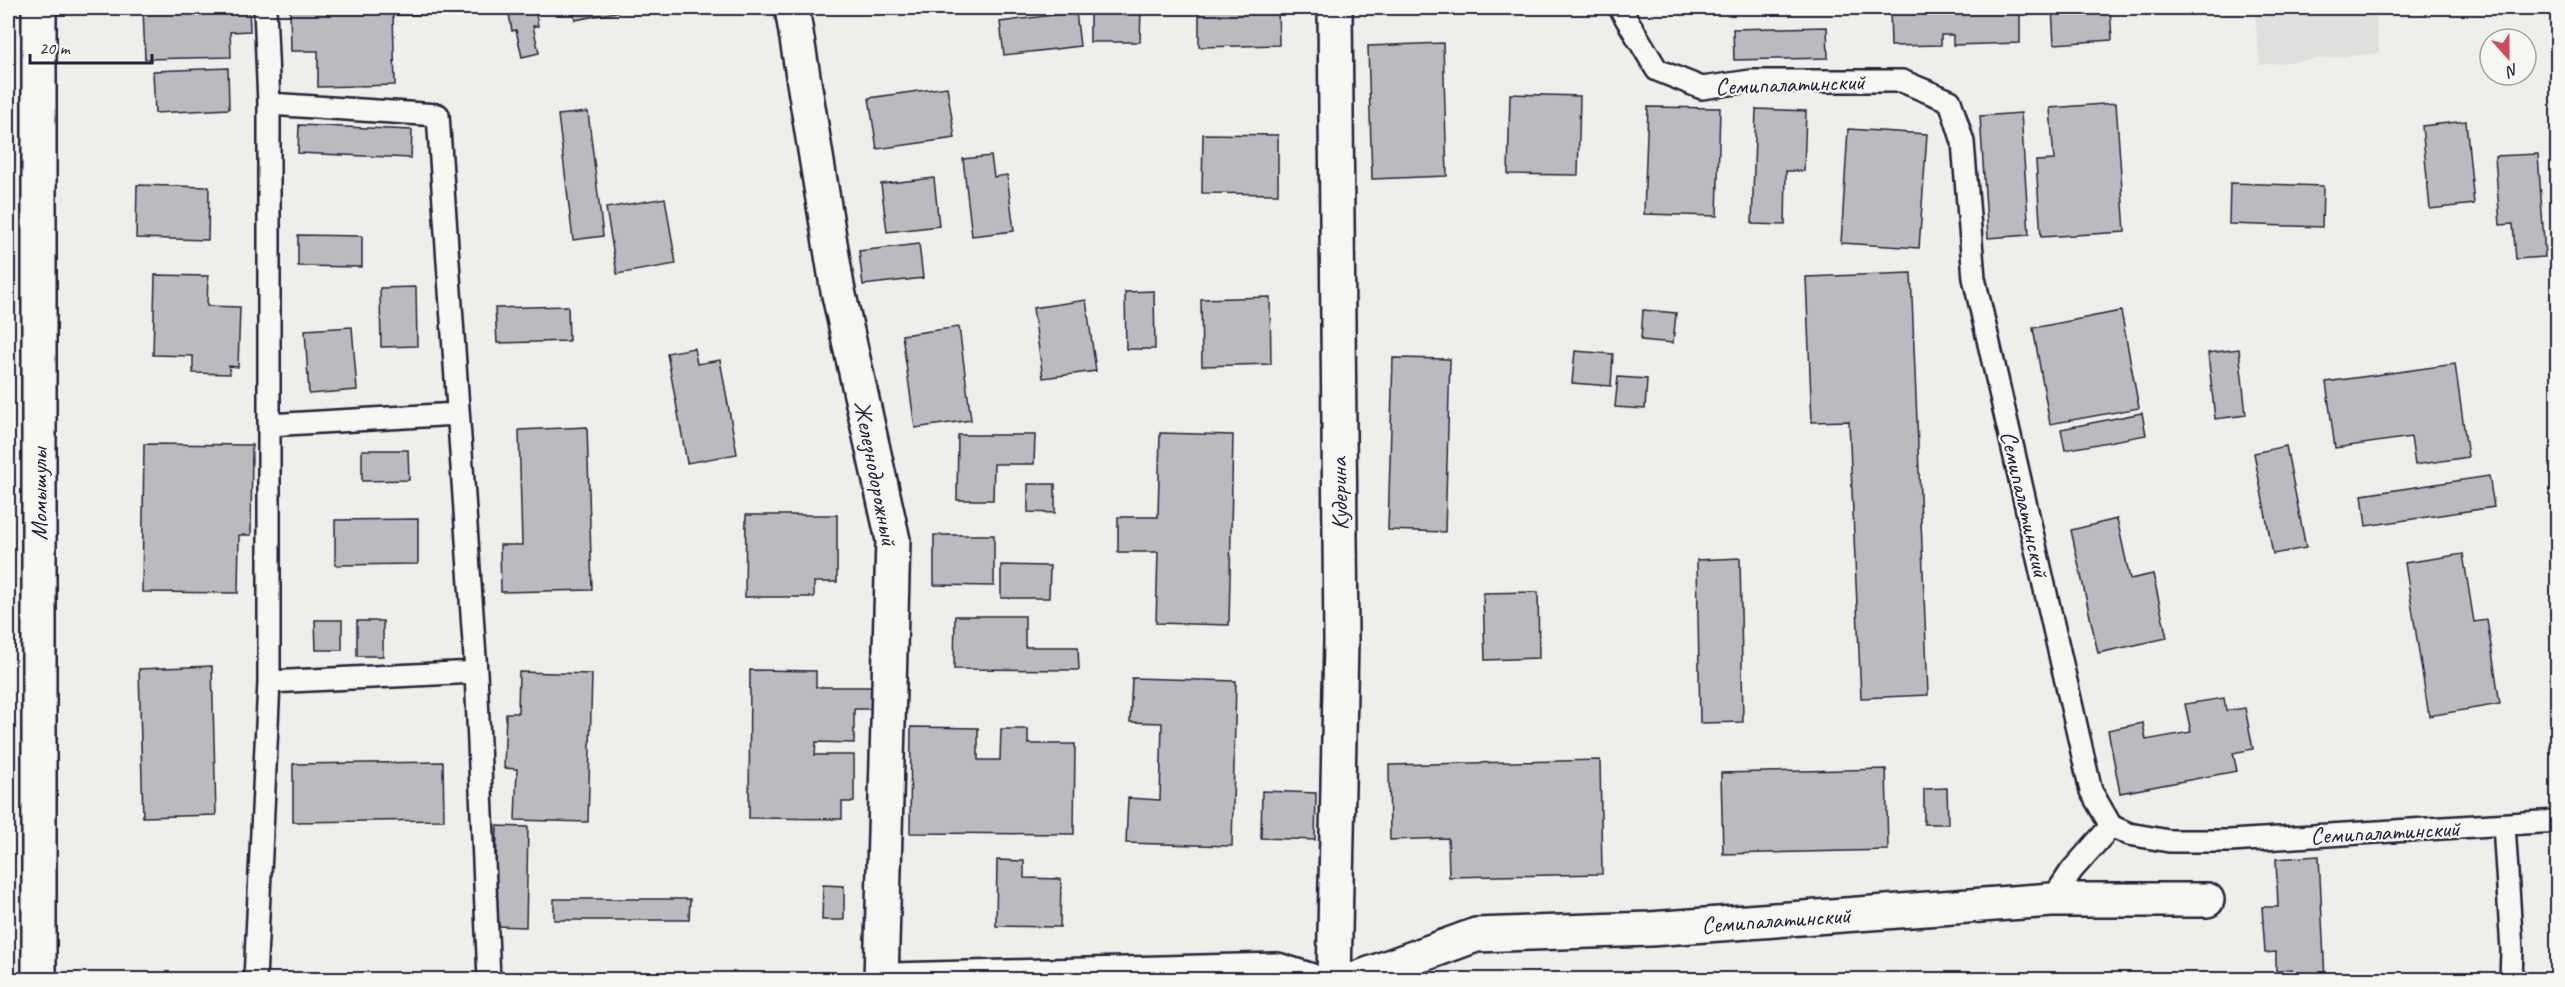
<svg xmlns="http://www.w3.org/2000/svg" width="2565" height="987" viewBox="0 0 2565 987" font-family="Caveat,sans-serif">
<style>
.built{fill:#dfdfde}
.building{fill:#bbbbbf;stroke:#22223b;stroke-width:1.5}
.lines{fill:none;stroke-linecap:round;stroke-linejoin:round}
.lane-casing{stroke:#22223b;stroke-width:26}
.street-casing{stroke:#22223b;stroke-width:38}
.secondary-casing{stroke:#22223b;stroke-width:38}
.lane{stroke:#f6f6f2;stroke-width:21}
.street{stroke:#f6f6f2;stroke-width:33}
.secondary{stroke:#f6f6f2;stroke-width:33}
.labels{text-anchor:middle;stroke-width:4.5;stroke-linejoin:round;paint-order:stroke}
.street-label{font-size:24px;fill:#22223b;stroke:#f6f6f2}
</style>
<rect width="100%" height="100%" fill="#eeeeeb"/>
<filter id="ink" filterUnits="userSpaceOnUse"><feTurbulence type="fractalNoise" baseFrequency=".0167" numOctaves="2"/><feDisplacementMap in="SourceGraphic" scale="12" xChannelSelector="R" yChannelSelector="G"/><feConvolveMatrix kernelMatrix="1 2 1 2 8 2 1 2 1" color-interpolation-filters="sRGB"/></filter>
<g filter="url(#ink)">
<!-- built -->
<path class="built" d="M2254,8H2375L2379,53L2260,65Z"/>
<!-- building -->
<path class="building" d="M143,8H249L250,31L230,32L231,57L145,59Z
M290,8H468V14L393,15L395,85L318,87V51H291Z
M508,8H535L538,26H533L539,53L522,57L516,30L512,31Z
M573,8H637L575,20Z
M1090,8H1141L1140,42H1090Z
M1199,8H1278L1279,45L1199,47Z
M1890,8H2020V43L1953,45V35H1941V45L1891,46Z
M2052,8H2110L2112,40L2054,44Z
M1076,12L1080,46L1004,55L1000,22Z
M1827,27L1828,58L1734,60L1733,29Z
M1443,43L1447,176L1372,179L1368,46Z
M228,68L229,109L155,113L153,71Z
M947,87L955,138L877,149L869,98Z
M1510,94L1580,96L1578,175L1508,174Z
M2116,103L2125,232L2041,237L2036,161L2054,160L2050,108Z
M1648,107L1720,108L1717,216L1644,214Z
M1756,109L1806,111L1804,171H1786L1785,225L1752,224Z
M588,112L603,236L573,240L558,115Z
M2021,113L2029,235L1988,238L1980,116Z
M2466,121L2474,204L2430,209L2422,126Z
M299,125L412,130L411,158L298,153Z
M1848,129L1927,134L1919,248L1841,243Z
M1203,134L1278,135V194L1202,193Z
M2538,154L2545,257L2516,259L2513,224L2500,225L2495,156Z
M991,156L994,177L1007,175L1014,231L972,236L963,159Z
M934,178L939,226L887,232L881,184Z
M2230,183L2323,186L2322,227L2229,224Z
M137,185L209,187L208,240L136,238Z
M665,198L676,264L617,274L606,208Z
M298,235L362,236V267L298,266Z
M919,244L923,278L863,285L859,251Z
M1911,273L1928,695L1861,698L1849,421L1812,422L1806,277Z
M155,275L208,276L207,306L240,307L238,367L229,366L230,374L193,373V356L153,355Z
M416,287L417,346L381,347L380,288Z
M1154,291L1155,349H1126L1125,292Z
M1270,297L1271,364L1202,366L1201,299Z
M1086,300L1096,371L1043,378L1033,308Z
M568,306L569,341L497,343L495,308Z
M1643,310L1676,313L1673,343L1641,340Z
M2121,311L2139,408L2050,424L2033,328Z
M352,327L357,390L309,394L305,330Z
M959,327L971,420L915,428L902,335Z
M694,348L697,364L720,360L737,454L687,463L667,353Z
M2239,349L2246,415L2215,419L2208,353Z
M1575,351L1613,354L1611,386L1572,383Z
M1393,358L1450,359L1445,532L1388,530Z
M2455,364L2468,457L2415,465L2411,437L2335,448L2326,382Z
M1618,377L1647,379L1645,409L1615,407Z
M2142,413L2146,435L2065,450L2061,429Z
M587,427L592,590L501,592L500,545H522L519,430Z
M1160,433L1233,435L1229,625L1156,623L1158,552H1118V517H1158Z
M958,435H1035L1034,464H994L993,500H957Z
M144,444L252,445L251,535H239L238,593L142,592Z
M2286,446L2306,548L2273,554L2254,453Z
M362,450H408L409,480L362,481Z
M2489,476L2494,507L2366,526L2362,495Z
M1028,484H1055V513L1028,512Z
M746,515H837V582H814V597H745Z
M418,519V564L335,565V520Z
M2117,519L2130,579L2153,574L2167,638L2098,653L2071,530Z
M934,535H994V586L934,585Z
M2463,554L2474,622L2487,620L2500,704L2429,716L2405,563Z
M1740,558L1743,722L1700,723L1697,560Z
M1001,565L1050,566L1049,598H1001Z
M1538,592L1539,658L1485,660L1483,593Z
M955,616H1025V647H1078L1079,670L954,669Z
M315,620H342V650H316Z
M357,621H383V656H357Z
M212,666L216,815L143,817L139,669Z
M750,670L816,671V687H874V709H854V743L816,742L815,755H854V802H842V819L749,818Z
M519,672L592,674L588,822L515,820L517,769L504,768L506,713H518Z
M1132,678L1236,681L1232,846L1126,843L1128,798L1160,800L1162,723L1130,722Z
M2224,698L2226,711L2245,708L2253,749L2233,753L2237,771L2120,793L2108,730L2143,723L2146,740L2191,732L2185,704Z
M911,727L978,728V760H1000L1001,729H1028V744H1075L1074,834L910,833Z
M1600,760L1602,874L1449,877L1448,838L1390,840L1389,765Z
M443,762L444,820L293,822V764Z
M1886,769L1888,850L1723,854L1721,773Z
M1947,788L1948,824H1924V789Z
M1262,791L1316,793L1315,840L1261,838Z
M497,826L528,827L526,927L495,926Z
M2319,856L2325,980H2293L2292,970L2276,971V952L2265,953L2262,907H2278L2276,859Z
M997,860L1024,861V878L1061,879L1060,927L996,926Z
M823,885L844,886V920H822Z
M554,899H690L689,920H554Z"/>
<g class="lines">
<defs>
<path id="lane" d="M1620,8L1657,70L1702,88L1751,81H1902L1950,101L1963,142L1974,278L2091,791L2111,826L2129,834L2169,841H2230L2558,821
M269,104L438,115L476,672L489,980
M269,425L457,414
M269,682L476,672
M2504,825L2512,950L2511,980
M2052,900L2072,870L2111,826
M255,980L269,682V104L265,8"/>
<path id="street" d="M792,8L837,286L893,540L881,980
M892,980L1277,970L1309,980
M1353,980L1476,935L1650,929L2052,900H2207"/>
<path id="secondary" d="M39,980V8
M1334,980L1341,641L1335,8"/>
</defs>
<!-- lane casing -->
<use href="#lane" class="lane-casing"/>
<!-- street casing -->
<use href="#street" class="street-casing"/>
<!-- secondary casing -->
<use href="#secondary" class="secondary-casing"/>
<!-- lane -->
<use href="#lane" class="lane"/>
<!-- street -->
<use href="#street" class="street"/>
<!-- secondary -->
<use href="#secondary" class="secondary"/>
</g>
</g>
<g class="labels">
<!-- street labels -->
<g class="street-label">
<text transform="translate(1790 84) rotate(-2)" y="8">Семипалатинский</text>
<text transform="translate(876 473) rotate(79)" y="8">Железнодорожный</text>
<text transform="translate(39 494) rotate(-90)" y="8">Момышулы</text>
<text transform="translate(1339 494) rotate(-91)" y="8">Кудерина</text>
<text transform="translate(2025 504) rotate(77)" y="8">Семипалатинский</text>
<text transform="translate(2385 832) rotate(-3)" y="8">Семипалатинский</text>
<text transform="translate(1776 920) rotate(-4)" y="8">Семипалатинский</text>
</g>
</g>
<!-- margin -->
<rect width="2565" height="987" fill="none" stroke="#f6f6f2" stroke-width="30"/>
<rect x="15" y="15" width="2535" height="957" fill="none" stroke="#22223b" stroke-width="2" filter="url(#ink)"/>
<!-- north arrow -->
<g transform="translate(2508 57) rotate(159)"><circle r="28" fill="#f6f6f2" stroke="#a1a1a9" stroke-width="1.5"/>
<path d="M0-4.5L10 22L0 15L-10 22Z" fill="#d1495b"/>
<text y="-9" font-size="16" font-weight="bold" text-anchor="middle" fill="#22223b">N</text>
</g>
<!-- scale -->
<path d="M30 54v9h122v-9" fill="none" stroke="#22223b" stroke-width="3"/>
<text x="39" y="54" font-size="18" fill="#22223b" stroke="#f6f6f2" stroke-width="4.5" paint-order="stroke">20 m</text>
</svg>
